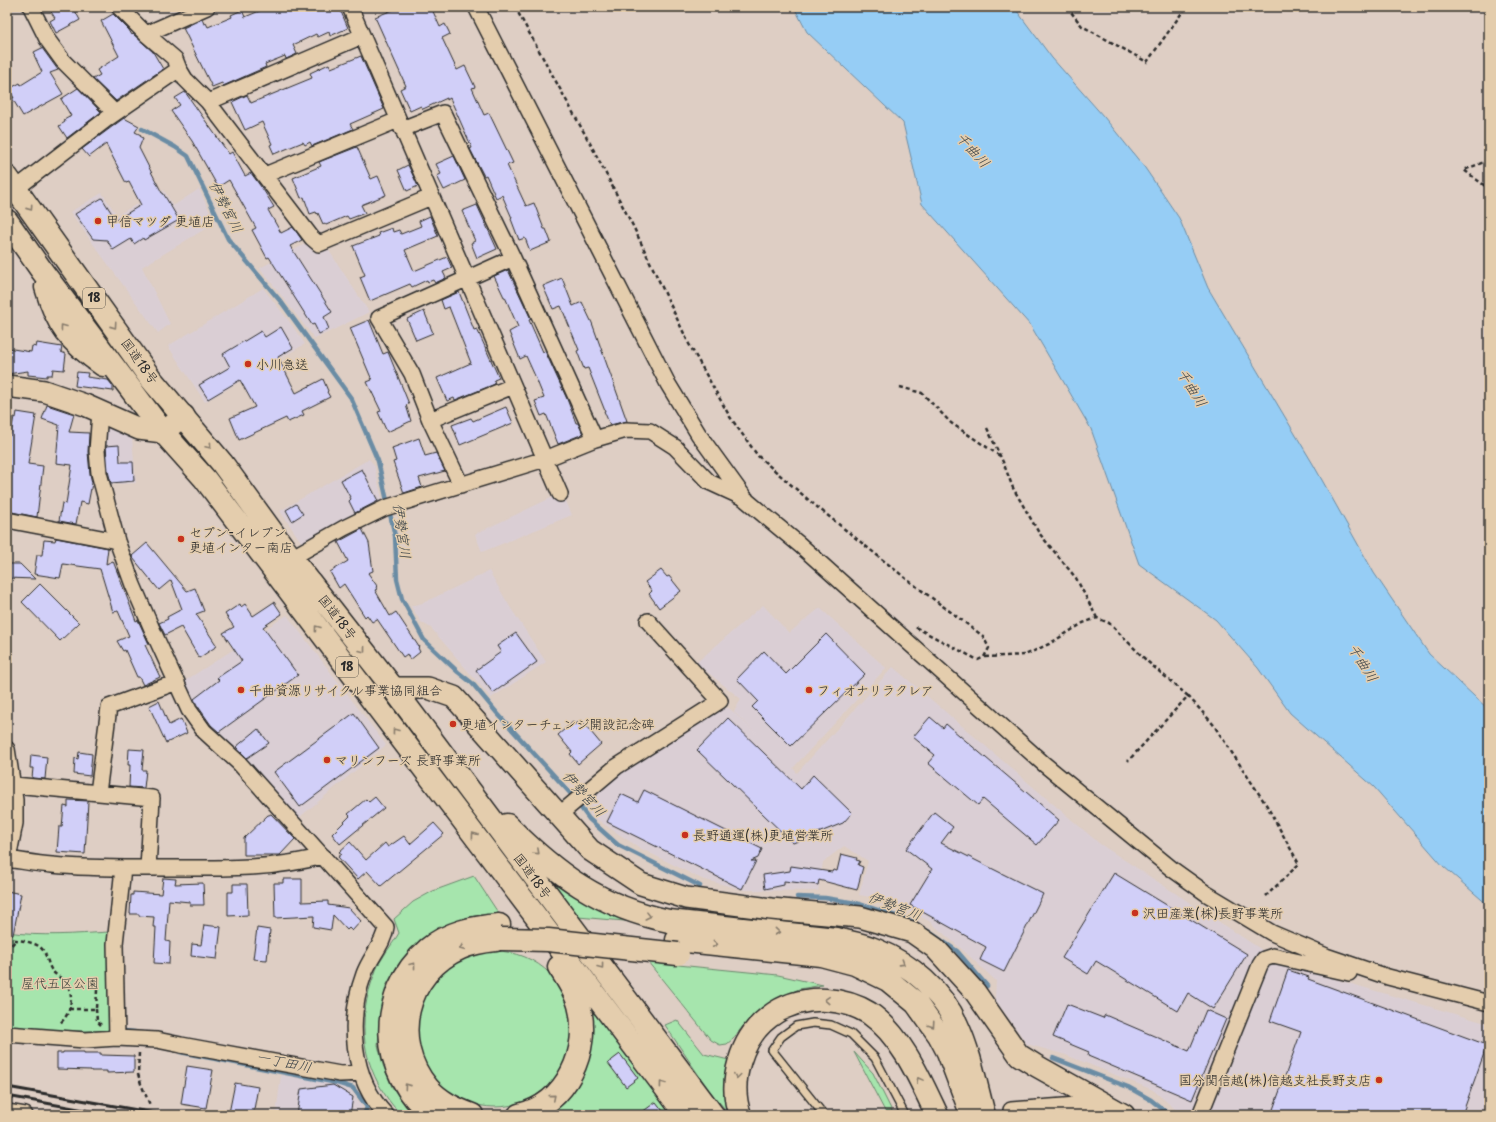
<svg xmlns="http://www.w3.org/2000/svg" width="1496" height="1122" viewBox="0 0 1496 1122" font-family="'Playpen Sans','Klee One',sans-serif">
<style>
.built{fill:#daced4}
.green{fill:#a6e5ad;stroke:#68886c}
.water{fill:#96cdf5;stroke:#6b8ca4}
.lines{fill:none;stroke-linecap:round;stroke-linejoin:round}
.stream{stroke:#6b8ca4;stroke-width:4.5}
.building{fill:#d1cff8;stroke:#2b2b2b}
.lane-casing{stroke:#2b2b2b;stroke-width:10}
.street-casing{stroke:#2b2b2b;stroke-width:18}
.secondary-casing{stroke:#2b2b2b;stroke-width:24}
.highway-casing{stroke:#2b2b2b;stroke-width:25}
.path{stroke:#2b2b2b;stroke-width:2.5;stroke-dasharray:4 3;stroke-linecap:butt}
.lane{stroke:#e4cdad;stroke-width:7}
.street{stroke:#e4cdad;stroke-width:15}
.secondary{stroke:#e4cdad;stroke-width:21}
.highway{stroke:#e4cdad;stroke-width:22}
.rail{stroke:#2b2b2b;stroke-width:3}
.highway-bridge-casing{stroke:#2b2b2b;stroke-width:25;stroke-linecap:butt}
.highway-bridge{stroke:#e4cdad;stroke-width:22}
.oneway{stroke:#887c6c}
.poi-dot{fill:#c8321e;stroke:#e4cdad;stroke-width:1.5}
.labels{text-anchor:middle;stroke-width:3;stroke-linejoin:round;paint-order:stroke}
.shield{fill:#e4cdad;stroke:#625c52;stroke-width:1}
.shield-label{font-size:12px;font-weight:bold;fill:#2b2b2b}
.poi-label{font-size:13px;fill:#2b2b2b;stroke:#e4cdad;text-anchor:start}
.street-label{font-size:13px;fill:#2b2b2b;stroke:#e4cdad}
.park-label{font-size:13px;fill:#373e38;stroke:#e4cdad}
.water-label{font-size:14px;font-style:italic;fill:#3b4349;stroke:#e4cdad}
</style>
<rect width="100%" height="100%" fill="#decec4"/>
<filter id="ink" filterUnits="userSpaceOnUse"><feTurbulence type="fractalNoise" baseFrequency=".025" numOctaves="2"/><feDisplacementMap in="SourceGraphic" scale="8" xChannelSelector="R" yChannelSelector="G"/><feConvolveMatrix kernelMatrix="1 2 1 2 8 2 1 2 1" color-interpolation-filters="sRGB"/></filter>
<g filter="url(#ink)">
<!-- built -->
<path class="built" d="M199,189L215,223L142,267L170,324L158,333L70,212L102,193L117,215L164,190L173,206Z
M309,242L315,252L326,246L369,312L315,339L260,268Z
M263,288L289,321L305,344L205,402L168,346Z
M104,425L132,438L136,483L107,485L100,448Z
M369,459L374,465L383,503L304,546L280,511Z
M563,494L572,515L482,552L475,534L555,496Z
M489,571L510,607L546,662L491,698L431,628L421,622L411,606L423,603Z
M763,605L789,633L820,608L886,668L793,768L797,773L893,667L1100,844L1262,950L1194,1115H1182L1153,1090L1066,1055L1027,1044L995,999L996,981L965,952L929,921L887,900L859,895L868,861L844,846L823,862L818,891L744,890L702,879L640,848L590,815L594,798L619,771L651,754L720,708H729L757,734L734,712L741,699L696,663Z
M287,615L386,745L295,821L207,726L193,705L183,682Z
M1271,963H1280L1489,1024V1115H1205L1264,970Z
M281,1075L335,1084L351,1090L362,1107L360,1115H276Z"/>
<!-- green -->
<path class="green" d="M545,872L636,922L578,917Z
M474,876L501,917L487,914L469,917L437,929L412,948L397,966L386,986L380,1017L378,1045L383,1065L392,1087L406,1107L416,1115H401C365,1076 355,1031 372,981C375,974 377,965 382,959C387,950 394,942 399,933L394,919L413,902L433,891Z
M7,932C41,937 75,934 109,932V1029L106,1031H57L7,1026Z
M417 1029a78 78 0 1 1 156 0a78 78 0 1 1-156 0Z
M648,962L778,975L823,985L799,989L772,1001L743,1026L733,1039L727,1044L720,1045L711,1040Z
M583,996L672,1115H538L565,1093Z
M677,1020L704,1054L733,1061L730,1115L708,1089L665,1025Z
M854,1052L873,1073L894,1115H887Z"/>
<!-- water -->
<path class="water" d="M794,7H1014L1052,58L1104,117L1145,168L1179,218L1208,288L1313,464L1374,573L1429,654L1489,710V906L1443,866L1374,787L1290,713L1258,668L1216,620L1139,564L1091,429L1031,326L922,204L903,123L807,32Z"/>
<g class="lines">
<!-- stream -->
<path class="stream" d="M142,129L175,147L188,156L228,239L282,303L351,398L378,461L395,536L397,579L402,599L424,640L458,672L472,683L497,713L570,793L589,819L618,845L700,886
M797,897L825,898L856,903L914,922
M928,931L957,951L987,986
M125,1031L135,1032
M180,1052L337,1083L353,1088L367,1107L364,1115
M1053,1058L1128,1087L1151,1100L1170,1115"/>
</g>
<!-- building -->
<path class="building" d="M48,7H73L80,20L56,33L50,21L55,18Z
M269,7H339L348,28L330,36L329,32L318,37L316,34L293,45L297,54L286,59L285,56L265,64L266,67L223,86L222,83L212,87L183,28L202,19L204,24L206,23L208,27L232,17L231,15L242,10L245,17Z
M400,7H431L440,27L445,24L450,34L442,38L457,70L465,66L475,87L472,88L484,115L489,113L513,163L507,165L526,206L534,203L544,229H546L551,242L530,251L525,238L519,240L511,219L512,218L502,195L496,198L486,175L484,176L470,149L472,148L450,98L447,100V98L423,109L421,106L410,111L400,89L406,86L375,17Z
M113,14L129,30L132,35L133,34L153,52L163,69L116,101L93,79L100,75L97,70L119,56L101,21Z
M42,48L58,70L50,73L63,94L23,116L12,98H14L9,89L20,83L21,85L42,72L34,55L35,54L34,52Z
M361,56L384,109L350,124L353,129L312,146L310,142L305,145L303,142L274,154L270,145L272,144L262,122L245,130L232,102L247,95L251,103L312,78L310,73L329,64L331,68Z
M78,88L101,112L67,138L59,126L65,122L64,120L71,116L61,99Z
M185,92L229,154L232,152L245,176L251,173L264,191L274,207L268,210L281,233L293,227L302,240L290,246L332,312L324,317L329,329L319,334L314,324L312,325L269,257L267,258L252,230L256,228L229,180L218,187L192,141L171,111L180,105L175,98Z
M124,118L139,126L135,132L141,135L140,136L143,138L139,148L162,193H163L179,220L144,240L143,238L134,244L131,239L113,250L107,240L93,239L75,214L102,198L116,220L141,205L129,182L126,183L106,144L89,157L82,149Z
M357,147L371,179L378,176L386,195L361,205L365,213L349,219L347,216L326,225L325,223L323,224L318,213L317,214L316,212L310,214L304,197L301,198L293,178L321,166L319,162Z
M454,156L465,180L444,190L437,176L441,174L436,164Z
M408,165L418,186L407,191L398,170Z
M477,205L497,249L477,258L471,243L475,241L462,211Z
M430,216L438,236L405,250L414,271L447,257L452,268L443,272L446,278L435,283L433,280L428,282L427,280L412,287L410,284L370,301L360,277L365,275L353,246L379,236L378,233L392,228L393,232L399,230L401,234L421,226L419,221Z
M508,270L531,319L529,320L543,352L545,351L567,399L576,423H578L583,434L558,444L546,414L541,416L535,401L544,398L535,376L526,356L520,359L509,332L518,327L505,297H504L494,276Z
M562,278L573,306L582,302L592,323L627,421L610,425L604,411H605L588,368L584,369L577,351L579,350L561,306L553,309L543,286Z
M459,292L474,330L477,329L499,378L494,380L495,384L455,400L454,398L447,401L437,378L471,363L449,307L444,309L441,300Z
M424,311L433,333L416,340L407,319Z
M369,320L383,354L388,352L409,404L406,405L411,421L387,432L378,412L381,411L367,382L372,380L350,328Z
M281,327L293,348L278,357L296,393L323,379L328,391L327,392L330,397L302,411L304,415L288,422L286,418L239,440L230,418L255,407L240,380L208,399L199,385L230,367L223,354L261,331L265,337Z
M37,343L62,347L61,352L66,354L64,370L53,369L52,375H47V377L28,375V371L7,374V348L31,352L32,346L36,347Z
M77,372L88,373L87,377L108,380L113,386V391L75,386Z
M47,405L74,414L69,432L89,433L88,452L90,474L92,483L88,504L80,502L76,524L59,521L62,503L66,504L72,465L56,463L59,425L42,419Z
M506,407L513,423L460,445L452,425L471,418L473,421Z
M17,412L36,415L28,464L43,466L37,517L7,511V436H10L14,417L16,418Z
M419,438L425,456L436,453L445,471L419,478L422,487L404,493L393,462L396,461L392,448Z
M119,445L120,462H133L134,481L111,483L108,471L106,446Z
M362,469L378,501L355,513L349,501L351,499L341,480Z
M296,504L303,514L292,521L286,510Z
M362,529L369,543L373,571L368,573L377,586L376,587L377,589L375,590L390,616L396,612L419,647L418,648L420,652L410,660L407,654L403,657L377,619L372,622L367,615L365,617L344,584L339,588L330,572L348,561L338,542Z
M56,538L108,548L106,564L113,561L136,621L138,620L149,644L145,645L160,677L143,685L139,677H137L125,650L123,651L117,641L129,636L118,611L113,612L100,569L63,564L60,578L34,574L37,555H42L44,540L55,541Z
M147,543L187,591L195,588L204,611L196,614L217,646L199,658L181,627L165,635L159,623L168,619L167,617L182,609L171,580L159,590L133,558L132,556Z
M7,564H20L35,579L7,578Z
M661,570L667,577L669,576L681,591L659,608L649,594L652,591L645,582Z
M40,584L79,623L60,641L22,602Z
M274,602L282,614L263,627L298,675L219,732L211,725L197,705L194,699L219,680L217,678L242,661L223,633L234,627L225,614L240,604L241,607L245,604L253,616Z
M516,633L537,662L493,693L476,670L501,652L497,646Z
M826,634L865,674L791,746L752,707L758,701L737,679L764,651L786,674Z
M159,701L169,725L181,719L187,733L166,743L149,706Z
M354,713L379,748L300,807L274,772Z
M930,717L943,728L946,724L1059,820L1037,845L983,799L978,805L928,763L935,755L913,737Z
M728,718L801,789L813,775L852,813L843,823L793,843L697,750Z
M581,720L601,744L578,764L570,754L572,752L558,735L573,722L575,725Z
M258,729L269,743L247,758L236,747Z
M129,749L144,750L142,770H146L144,788L129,787L130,765H128Z
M79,752L92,754L90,776L74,774L75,758L78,759Z
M31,755L47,757L45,779L32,778L33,768H30Z
M644,790L762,849L758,858L751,861H756L742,889L607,822L621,794L638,802Z
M375,797L384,808L340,844L332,834L350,816L348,814L366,799L369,802Z
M68,800L88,801L85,854L57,852L59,827H62L64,806L68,807Z
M934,812L953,827L941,843L1043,894L1004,972L980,960L986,947L910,905L932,869L906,849Z
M271,814L295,839L280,855H244V838L268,815H269Z
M434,823L444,834L381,886L367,871L358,879L338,857L342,854L339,852L350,842L366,860L385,843L388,847L404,836L410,844Z
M841,854L857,858L856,860L860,861L858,865L863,867L857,890L819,880L818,885L784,881V885L765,889L763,875L790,871L791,866L832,872L833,870L837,871Z
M1114,873L1247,954L1213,1009L1188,993L1178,1011L1096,961L1088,974L1062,958Z
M163,878L176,879L175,884L203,883L204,905H190V902L169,900L166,941L170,942L169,964L154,963L156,927H153L154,917L139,916V914H130L131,895H133V892L161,894Z
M283,879H302V902L328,901V905L349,908L361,921L352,931L349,928L347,930L333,915L331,930L313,927L314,916L275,918L274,883H283Z
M233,884H247L248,915L228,916V892H233Z
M7,891L21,894L13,935L7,934Z
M204,925L221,927L217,959L191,956L192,944L201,945Z
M257,928L270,930L267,960L253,959Z
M1288,970L1309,977L1308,979L1487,1045L1462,1115H1271L1301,1032L1270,1021Z
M1067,1004L1103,1018L1105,1015L1189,1051L1206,1010L1226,1019L1192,1100L1088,1056L1089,1052L1053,1037Z
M63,1052H84V1053H101V1055L134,1056V1072L107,1073V1071H91V1070L57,1069V1053H63Z
M620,1054L638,1078L626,1087L608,1063Z
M187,1066L213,1070L206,1108L181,1104Z
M235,1083L258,1087L253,1115L229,1113Z
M333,1085L353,1097L350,1115H297L301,1089Z
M656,1102L666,1115H638Z"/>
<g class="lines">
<defs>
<path id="lane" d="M824,1115L772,1050L781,1037L796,1026L813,1023L831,1025L851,1034L875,1058L905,1115"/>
<path id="street" d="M31,7L47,39L63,61L115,113
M119,7L146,34L175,59L179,69L185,79L208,102L312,238L319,244L431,197
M350,7L560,494
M476,7L668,384L699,435L746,500L800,545L1044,764L1172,869L1207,894L1272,933L1326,956L1388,977L1489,1003
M146,34L207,7
M208,102L362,36
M402,129L443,113L513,258L595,439
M265,175L398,120
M9,194L108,118L179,69
M100,412L97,451L99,473L117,541L133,585L152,629L189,710L204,731L239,763L386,927C384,944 370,957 364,974C347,1020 351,1078 386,1115
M430,420L513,386
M461,485L430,420L412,374L379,318L513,258
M7,520L117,541
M291,558L344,528L385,508L545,459L595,439L626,430L650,431L675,447L709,482L746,499
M7,749L15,800V823L8,859
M14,785L152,798L148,868
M98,793L109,707L177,682
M559,815L616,767L720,701L648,621
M7,859C22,861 37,864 52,865C91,869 130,868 168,868C220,868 272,870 323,856
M7,1034L85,1040L117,1038L157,1040L181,1045L340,1074L361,1073
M117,1038L115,944L123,868
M1011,1110L1103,1103
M7,1112L25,1115
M1200,1115L1260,965L1264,959L1273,956L1349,973"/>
<path id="secondary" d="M7,386L44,391L85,405L139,429L163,432L184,416
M393,688H428L454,697L590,850L641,884L686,898L771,909L860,917L912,932L935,948L975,992L1019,1055L1035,1065L1124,1115"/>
<path id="highway" d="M7,177L151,379L222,463L291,558L393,688L713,1115
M7,221L42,271L163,432L205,479L686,1115
M46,287C57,326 70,342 103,365
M507,825C556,874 600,907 669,921L836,939C849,942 863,944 876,950C910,964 942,991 957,1025C970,1053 976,1085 984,1115
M677,940L821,955L855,964L888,980L916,1003L939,1035L948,1052L968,1105
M433,1115C378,1074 376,994 428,949C448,932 474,927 499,925
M472,1115C456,1109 440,1102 428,1088C389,1042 405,972 461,948C472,943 485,941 496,940
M519,1115C567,1104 591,1050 579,1005C575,991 567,979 559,967
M740,1115C728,1082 741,1038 769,1017C786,1004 806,999 826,1000C841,1001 856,1005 869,1013C902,1036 920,1079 937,1115"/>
</defs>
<!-- lane casing -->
<use href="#lane" class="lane-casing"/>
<!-- street casing -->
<use href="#street" class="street-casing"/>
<!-- secondary casing -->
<use href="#secondary" class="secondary-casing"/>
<!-- highway casing -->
<use href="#highway" class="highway-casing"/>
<!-- path -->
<path class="path" d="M515,7L592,147L633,226L689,344L730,417L758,456L811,502L909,581L983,636L989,648L984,657L978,660L915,627
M1067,7L1082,26L1147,62L1186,7
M1489,160L1464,170L1489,189
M900,387L922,393L951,423L1000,456
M987,428L1003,462L1013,488L1039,533L1076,578L1097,618
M985,657L1025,655L1049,644L1083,623L1097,618L1109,623L1148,662L1188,696L1128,761
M1188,696L1213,724L1267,806L1299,864L1266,896
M7,939C17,940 32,941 40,947C47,953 47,962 51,969C55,976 63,978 67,984C75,997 70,1016 59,1024
M7,950L16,940
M69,1009H96L97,990
M96,1009L97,1021L101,1025
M139,1053L138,1074L141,1084L150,1105"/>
<!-- lane -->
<use href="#lane" class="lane"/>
<!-- street -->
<use href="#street" class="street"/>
<!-- secondary -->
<use href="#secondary" class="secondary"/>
<!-- highway -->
<use href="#highway" class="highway"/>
<!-- rail -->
<path class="rail" d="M7,1087L166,1115
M7,1096L112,1115"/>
<defs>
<path id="highway-bridge" d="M500,939L548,940L678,954"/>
</defs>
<!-- highway-bridge casing -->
<use href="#highway-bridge" class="highway-bridge-casing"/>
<!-- highway-bridge -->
<use href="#highway-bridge" class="highway-bridge"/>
</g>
<!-- one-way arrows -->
<defs><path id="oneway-chevron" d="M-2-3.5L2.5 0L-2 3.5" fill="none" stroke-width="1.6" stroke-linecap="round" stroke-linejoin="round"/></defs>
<g class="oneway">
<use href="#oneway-chevron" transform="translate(30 208) rotate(55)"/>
<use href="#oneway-chevron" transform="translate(114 326) rotate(55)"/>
<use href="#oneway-chevron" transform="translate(63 327) rotate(-127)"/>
<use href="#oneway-chevron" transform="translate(209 446) rotate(50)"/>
<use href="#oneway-chevron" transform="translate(317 628) rotate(-127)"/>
<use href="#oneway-chevron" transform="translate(363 650) rotate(52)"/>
<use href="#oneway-chevron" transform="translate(395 731) rotate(-127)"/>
<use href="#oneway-chevron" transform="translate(474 835) rotate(-127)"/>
<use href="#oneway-chevron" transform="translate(537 852) rotate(42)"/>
<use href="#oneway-chevron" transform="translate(648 916) rotate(14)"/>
<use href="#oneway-chevron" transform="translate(777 932) rotate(6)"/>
<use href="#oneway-chevron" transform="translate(715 944) rotate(6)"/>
<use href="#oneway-chevron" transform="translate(462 948) rotate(157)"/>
<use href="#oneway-chevron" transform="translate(902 963) rotate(33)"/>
<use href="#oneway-chevron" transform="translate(413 965) rotate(-52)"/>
<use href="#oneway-chevron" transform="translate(601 966) rotate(53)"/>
<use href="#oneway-chevron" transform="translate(827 1000) rotate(-177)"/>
<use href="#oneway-chevron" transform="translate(932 1025) rotate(56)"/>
<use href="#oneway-chevron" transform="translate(737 1076) rotate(98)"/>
<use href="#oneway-chevron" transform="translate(919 1080) rotate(-118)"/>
<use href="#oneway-chevron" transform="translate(662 1084) rotate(-127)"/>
<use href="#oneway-chevron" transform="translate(407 1086) rotate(-125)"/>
<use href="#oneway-chevron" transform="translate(553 1097) rotate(-41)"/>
</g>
</g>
<!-- markers -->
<g class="poi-dot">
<circle cx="98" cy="221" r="4"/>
<circle cx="248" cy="364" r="4"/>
<circle cx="181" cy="539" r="4"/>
<circle cx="241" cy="690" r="4"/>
<circle cx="809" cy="690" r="4"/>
<circle cx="453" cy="724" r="4"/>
<circle cx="327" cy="760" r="4"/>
<circle cx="685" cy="835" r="4"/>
<circle cx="1135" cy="913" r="4"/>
<circle cx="1379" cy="1080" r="4"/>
</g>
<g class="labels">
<!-- shield labels -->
<g class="shield">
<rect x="83" y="288" width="22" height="20" rx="3"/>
<rect x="336" y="657" width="22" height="20" rx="3"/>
</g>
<g class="shield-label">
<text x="94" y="302">18</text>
<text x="347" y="671">18</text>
</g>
<!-- poi labels -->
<g class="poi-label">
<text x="106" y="226">甲信マツダ 更埴店</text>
<text x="256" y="369">小川急送</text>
<text x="189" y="537">セブン-イレブン<tspan x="189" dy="15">更埴インター南店</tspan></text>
<text x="249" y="695">千曲資源リサイクル事業協同組合</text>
<text x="817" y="695">フィオナリラクレア</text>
<text x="461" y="729">更埴インターチェンジ開設記念碑</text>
<text x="335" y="765">マリンフーズ 長野事業所</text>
<text x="693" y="840">長野通運(株)更埴営業所</text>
<text x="1143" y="918">沢田産業(株)長野事業所</text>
<text x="1371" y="1085" text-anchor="end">国分関信越(株)信越支社長野支店</text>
</g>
<!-- street labels -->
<g class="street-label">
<text transform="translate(140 361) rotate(54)" y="5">国道18号</text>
<text transform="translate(338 617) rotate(52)" y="5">国道18号</text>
<text transform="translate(533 876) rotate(53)" y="5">国道18号</text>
</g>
<!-- park labels -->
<g class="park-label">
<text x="60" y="988">屋代五区公園</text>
</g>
<!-- water labels -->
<g class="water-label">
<text transform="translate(973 150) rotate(48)" y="5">千曲川</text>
<text transform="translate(226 207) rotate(63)" y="5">伊勢宮川</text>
<text transform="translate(1192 388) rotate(58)" y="5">千曲川</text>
<text transform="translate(402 531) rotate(82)" y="5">伊勢宮川</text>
<text transform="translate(1363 663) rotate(58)" y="5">千曲川</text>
<text transform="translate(584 794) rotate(48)" y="5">伊勢宮川</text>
<text transform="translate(895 906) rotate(21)" y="5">伊勢宮川</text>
<text transform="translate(284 1062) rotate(12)" y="5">一丁田川</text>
</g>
</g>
<!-- margin -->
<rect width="1496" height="1122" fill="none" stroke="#e4cdad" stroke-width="24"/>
<rect x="12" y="12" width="1472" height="1098" fill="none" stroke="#2b2b2b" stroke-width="1.5" filter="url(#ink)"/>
</svg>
